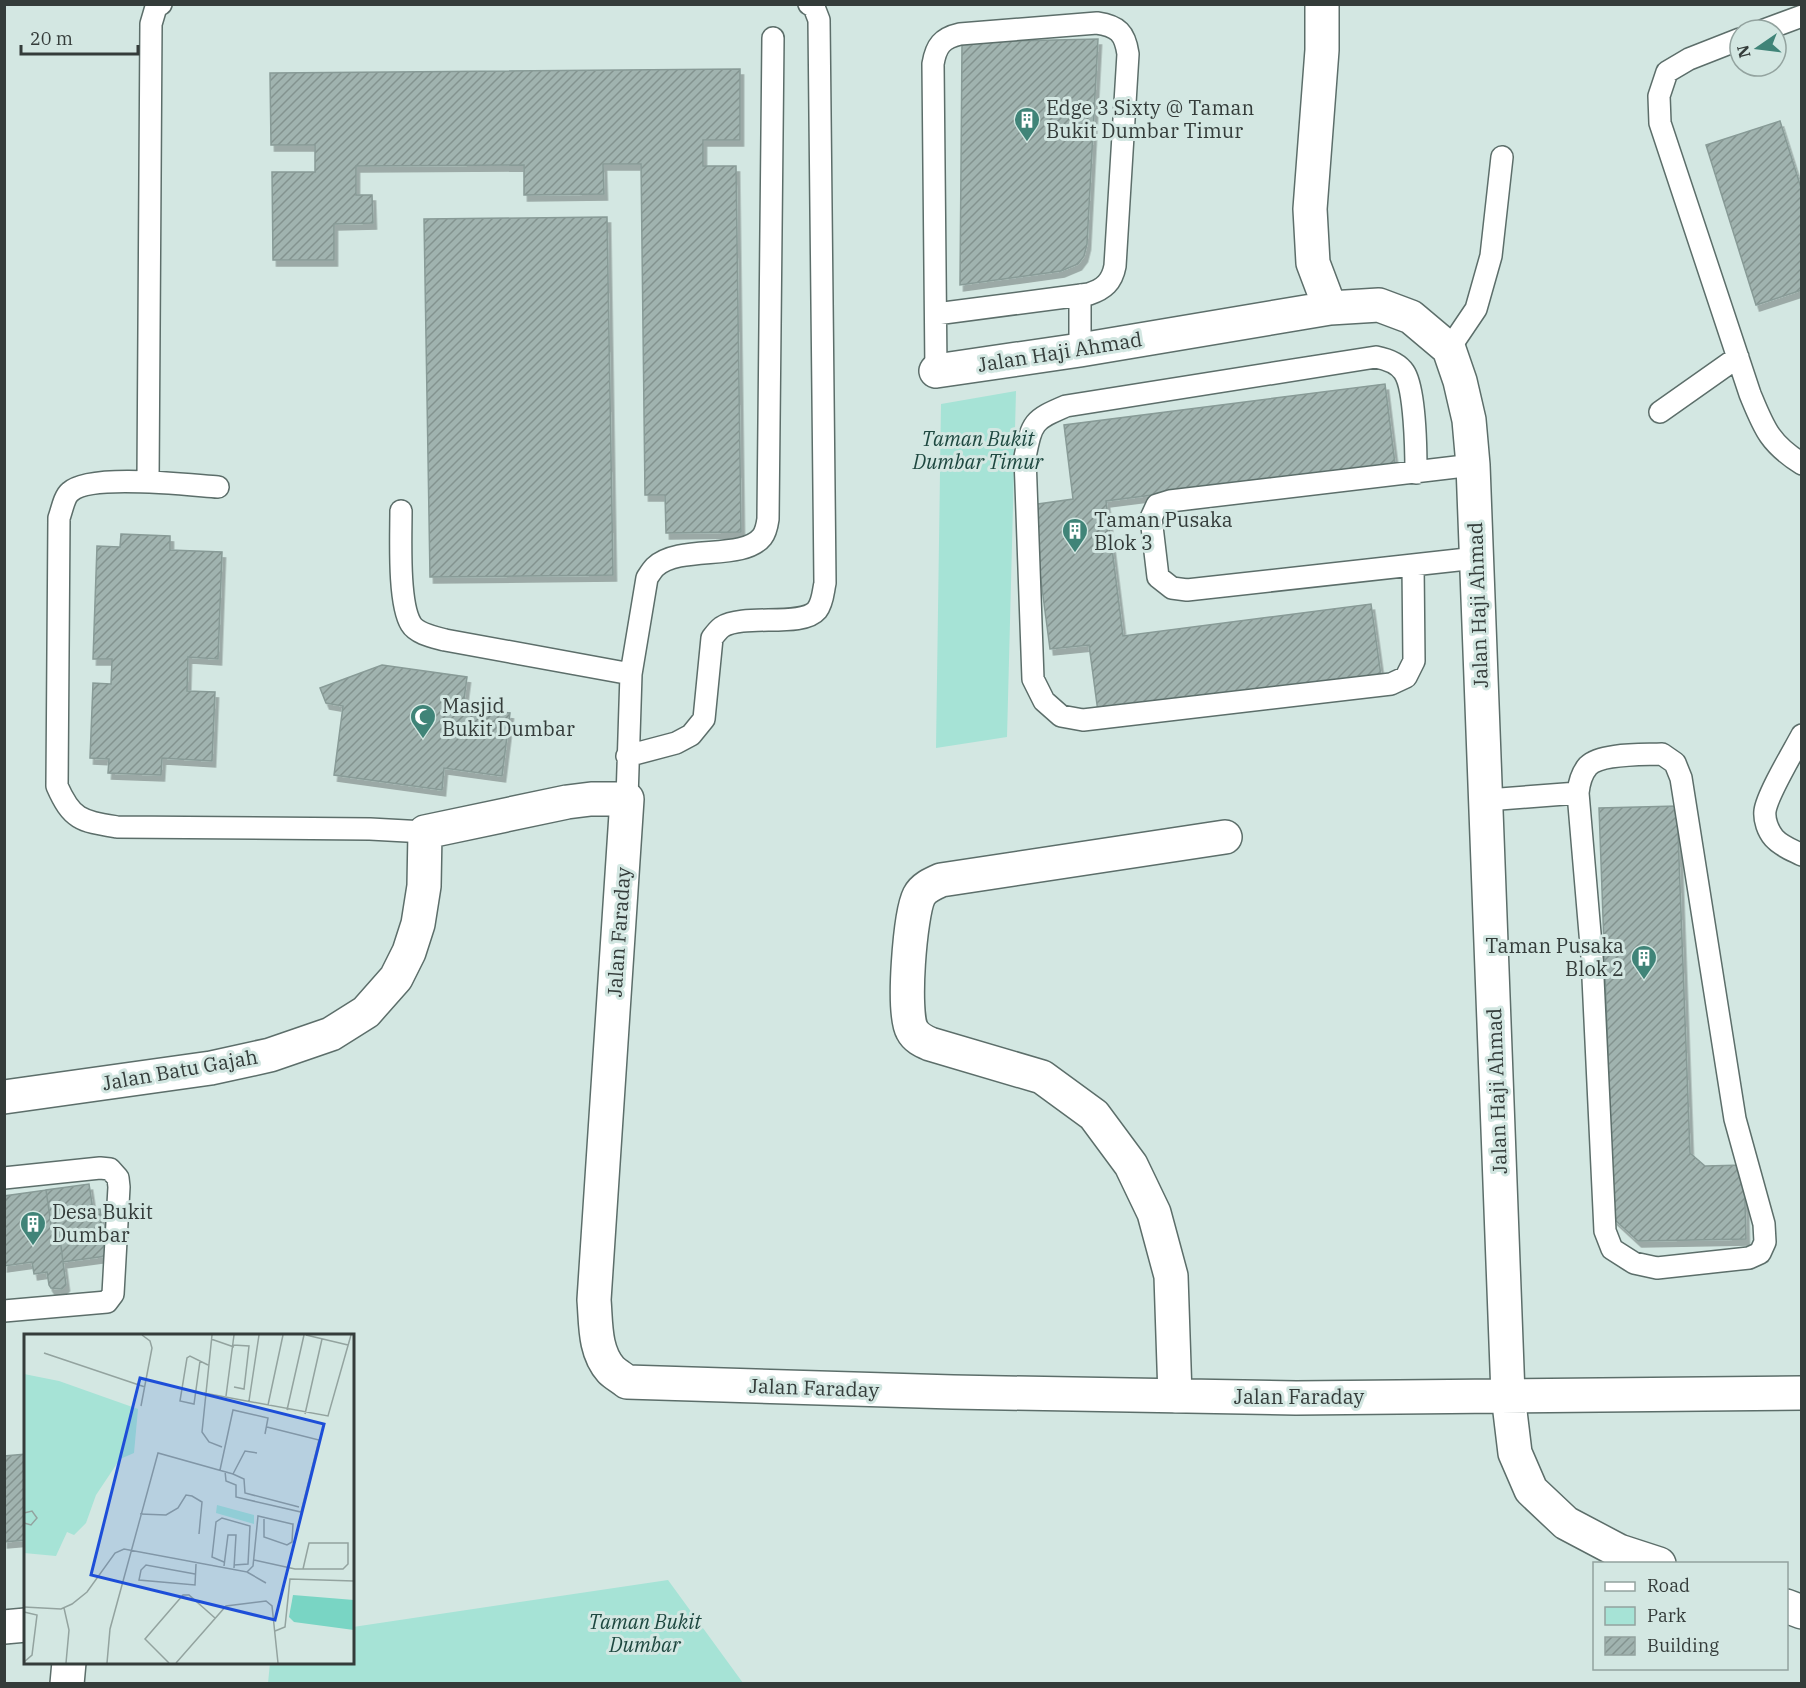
<svg xmlns="http://www.w3.org/2000/svg" width="1806" height="1688" viewBox="0 0 1806 1688" font-family="'IBM Plex Serif',serif">
<style>
.park{fill:#a6e3d6}
.building{fill:url(#building-hatch);stroke:#889b97;stroke-width:1.5;filter:url(#shadow)}
.lines{fill:none;stroke-linecap:round;stroke-linejoin:round}
.lane-casing{stroke:#5c6e6a;stroke-width:24}
.street-casing{stroke:#5c6e6a;stroke-width:36}
.lane{stroke:#fff;stroke-width:21}
.street{stroke:#fff;stroke-width:33}
.labels{text-anchor:middle;stroke-width:6;stroke-linejoin:round;paint-order:stroke}
.poi-label{font-size:20px;fill:#343c3a;stroke:#d3e7e2;text-anchor:start}
.street-label{font-size:20px;fill:#343c3a;stroke:#d3e7e2}
.park-label{font-size:20px;font-style:italic;fill:#1e4840;stroke:#d3e7e2}
.inset-road{fill:none;stroke:#93a39f;stroke-width:1.5}
.view{fill:#1d4ed8;fill-opacity:0.15;stroke:#1d4ed8;stroke-width:3}
.inset-edge{fill:none;stroke:#343c3a;stroke-width:3}
</style>
<defs>
<pattern id="building-hatch" width="6" height="6" patternUnits="userSpaceOnUse" patternTransform="scale(1.5)"><rect width="6" height="6" fill="#a0b3af"/><path d="M-1 1l2-2M0 6l6-6M5 7l2-2" fill="none" stroke="#83938f"/></pattern>
<filter id="shadow"><feDropShadow dx="3.5" dy="6" stdDeviation="0" flood-color="#0004"/></filter>
</defs>
<rect width="100%" height="100%" fill="#d3e7e2"/>
<!-- park -->
<path class="park" d="M1016,391L1007,737L936,748L941,404Z
M668,1580L743,1683H268L270,1663L352,1662L353,1627Z"/>
<!-- building -->
<path class="building" d="M1098,39L1087,244L1084,256L1078,264L1061,271L960,285L962,42Z
M740,69V140H703V166H736L741,532L666,533L665,495H645L641,164H603L604,194L524,195V165L356,166V195H372L373,223L334,224V260H273L272,172H315V145H271L270,73Z
M1780,121L1802,191V290L1756,305L1706,145Z
M607,217L613,575L430,577L424,219Z
M1385,384L1395,464L1106,501L1123,636L1371,604L1381,676L1098,712L1089,645L1050,649L1031,505L1073,499L1064,425Z
M121,534L170,536V550L222,552L218,659L188,657L187,691L215,692L212,761L162,758L161,775L108,773L109,759L90,758L93,683L111,684L112,659H93L97,546L120,547Z
M382,665L467,677L463,707L510,713L502,776L444,768L442,790L334,775L343,706L326,703L320,688Z
M1677,806L1690,1153L1705,1166L1744,1165L1746,1239L1638,1241L1614,1219L1599,808Z
M89,1184L93,1210L100,1209L106,1256L63,1262L59,1231L52,1232L46,1190Z
M46,1190L52,1232L59,1231L66,1285L62,1289L51,1288L49,1285L47,1272L34,1274L32,1262L4,1266V1196Z
M26,1454V1540L4,1542V1456Z"/>
<g class="lines">
<defs>
<path id="lane" d="M1764,30L1802,16
M1740,39L1689,59L1667,72L1659,96L1660,123L1750,394C1764,428 1769,443 1802,464
M1080,295V350
M936,314L1089,294C1104,289 1112,282 1115,266L1128,54C1125,33 1118,26 1097,23L960,34C942,38 936,46 933,64L936,371
M1449,349L1476,309L1491,256L1502,157
M1660,412L1738,357
M1473,465L1170,501L1157,505L1151,518L1158,577L1172,588L1187,590L1476,558
M148,482L151,24L156,7L161,4
M218,487C189,485 90,473 70,492C64,497 62,510 59,518L57,786C72,820 81,821 117,827L370,829L425,832
M401,511C401,537 398,603 411,624C417,634 434,637 445,640L631,674
M1413,565L1414,661L1406,677L1391,684L1083,720L1061,716L1044,701L1033,679L1025,457C1032,422 1033,420 1066,406L1376,357C1386,359 1398,363 1404,372C1415,388 1416,451 1416,473
M1802,735C1793,752 1767,795 1765,811C1764,820 1768,831 1774,838C1781,846 1792,850 1802,855
M1662,754L1675,763L1681,778L1735,1119L1764,1224L1765,1242L1760,1253L1749,1258L1657,1268L1634,1263L1612,1249L1605,1231L1592,957L1578,793C1579,783 1581,774 1588,766C1601,753 1643,755 1662,754Z
M627,756L676,743L691,735L704,719L712,638C715,634 718,630 722,627C744,613 802,628 817,610C823,602 823,592 825,583L819,20L814,7L809,4
M627,799L631,674L647,578C649,575 652,570 655,567C680,544 743,561 762,537C766,532 767,526 768,519L773,38
M1487,800L1578,793
M4,1178L100,1168L110,1169L118,1178L119,1187L113,1294L107,1302L4,1311"/>
<path id="street" d="M1322,4V50L1310,209L1313,263L1330,308
M936,371L1080,350L1330,308L1379,305L1411,317L1449,349L1460,381L1469,420L1473,465L1508,1395L1515,1453L1531,1490L1566,1523L1619,1551L1659,1564
M4,1097L211,1068L270,1055L331,1034L366,1012L396,978L409,952L418,924L424,886L425,832L567,802L591,799H627L594,1300C596,1323 594,1351 611,1370C615,1374 622,1378 627,1382L953,1392L1296,1398L1802,1393
M1175,1396L1171,1276L1154,1213L1131,1165L1094,1115L1042,1077L930,1044C923,1041 916,1038 912,1030C902,1013 910,914 919,896C923,888 932,884 941,880L1225,837
M1786,1606L1802,1612
M4,1627L26,1625
M67,1684L69,1662"/>
</defs>
<!-- lane casing -->
<use href="#lane" class="lane-casing"/>
<!-- street casing -->
<use href="#street" class="street-casing"/>
<!-- lane -->
<use href="#lane" class="lane"/>
<!-- street -->
<use href="#street" class="street"/>
</g>
<!-- icons -->
<defs>
<symbol id="building-pin" viewBox="-11 -11 22 30"><path d="M0 17L-7.5 6A9.5 9.5 0 1 1 7.5 6Z" fill="#408478" stroke="#d3e7e2"/><path d="M-4-6H4V6H1V3H-1V6H-4ZM-2.5-4.3h1.7v1.8h-1.7ZM.8-4.3h1.7v1.8H.8ZM-2.5-1h1.7V.8h-1.7ZM.8-1h1.7V.8H.8Z" fill="#fff"/></symbol>
<symbol id="mosque-pin" viewBox="-11 -11 22 30"><path d="M0 17L-7.5 6A9.5 9.5 0 1 1 7.5 6Z" fill="#408478" stroke="#d3e7e2"/><path d="M3.5-4.9A6 6 0 1 0 3.5 4.9A5 5 0 1 1 3.5-4.9Z" fill="#fff"/></symbol>
</defs>
<g fill-rule="evenodd">
<use href="#building-pin" x="1012" y="105" width="30" height="40"/>
<use href="#building-pin" x="1060" y="516" width="30" height="40"/>
<use href="#mosque-pin" x="408" y="702" width="30" height="40"/>
<use href="#building-pin" x="1629" y="943" width="30" height="40"/>
<use href="#building-pin" x="18" y="1209" width="30" height="40"/>
</g>
<g class="labels">
<!-- poi labels -->
<g class="poi-label">
<text x="1046" y="115">Edge 3 Sixty @ Taman<tspan x="1046" dy="23">Bukit Dumbar Timur</tspan></text>
<text x="1094" y="527">Taman Pusaka<tspan x="1094" dy="23">Blok 3</tspan></text>
<text x="442" y="713">Masjid<tspan x="442" dy="23">Bukit Dumbar</tspan></text>
<text x="1624" y="953" text-anchor="end">Taman Pusaka<tspan x="1624" dy="23">Blok 2</tspan></text>
<text x="52" y="1219">Desa Bukit<tspan x="52" dy="23">Dumbar</tspan></text>
</g>
<!-- street labels -->
<g class="street-label">
<text transform="translate(1060 352) rotate(-9)" y="7">Jalan Haji Ahmad</text>
<text transform="translate(1478 605) rotate(-92)" y="7">Jalan Haji Ahmad</text>
<text transform="translate(619 932) rotate(-86)" y="7">Jalan Faraday</text>
<text transform="translate(180 1070) rotate(-10)" y="7">Jalan Batu Gajah</text>
<text transform="translate(1497 1091) rotate(-92)" y="7">Jalan Haji Ahmad</text>
<text transform="translate(814 1388) rotate(2)" y="7">Jalan Faraday</text>
<text x="1299" y="1404">Jalan Faraday</text>
</g>
<!-- park labels -->
<g class="park-label">
<text x="978" y="446">Taman Bukit<tspan x="978" dy="23">Dumbar Timur</tspan></text>
<text x="645" y="1629">Taman Bukit<tspan x="645" dy="23">Dumbar</tspan></text>
</g>
</g>
<!-- overview -->
<g transform="translate(24 1334)">
<rect width="330" height="330" fill="#d3e7e2"/>
<path d="M0,40L35,47L114,75L110,119L96,125L72,161L62,189L50,201L43,198L32,222L0,219ZM193,171L230,181V190L192,179Z" fill="#a6e3d6"/>
<path d="M269,261L330,266V296L270,288L265,283Z" fill="#79d5c4"/>
<path class="inset-road" d="M188,1L178,98L185,108L198,113M282,1L324,11M187,5L210,13M209,11L225,12L220,55L210,53M20,19L121,53M176,27L170,70L156,67L163,24L166,22L184,31M180,59L304,82L327,1M202,62L210,1M225,67L235,1M244,71L259,1M117,72L128,14L126,7L118,1M263,76L280,1M281,80L298,5M196,136L209,76L244,84L241,100M201,137L202,147L212,151V163L277,178L295,106L243,93M209,140L221,117L233,119M0,179L8,177L13,184L7,191L0,189M116,180L142,181L154,174L162,161L168,162L178,168L175,200M230,226L271,235H319L324,230V209H285L279,235M200,228L188,223L192,188L198,184L226,192L224,230L210,231M200,232L204,201H212L210,234M223,238L242,249M171,240L122,231L117,236L115,246L171,251L172,230M0,273L37,275L48,270L63,258L91,219L100,215L223,238L229,232L234,182L268,190H269L268,208L263,211L240,203V183M40,274L45,296L42,329M0,278L13,281L8,321L0,328M251,297L261,293L266,245L330,247M83,329L86,295L134,119L209,140L220,145L221,159L275,173M145,329L121,305L159,261H165L191,284M152,329L202,272L242,267L248,272L254,329"/>
<path class="view" d="M116,44L300,90L251,286L67,241Z"/>
<rect width="330" height="330" class="inset-edge"/>
</g>
<!-- border -->
<rect width="1806" height="1688" fill="none" stroke="#343c3a" stroke-width="12"/>
<!-- legend -->
<rect x="1593" y="1562" width="195" height="108" fill="#d3e7e2" stroke="#93a39f" stroke-width="1.5"/>
<rect x="1605" y="1582" width="30" height="9" fill="#ffffff" stroke="#93a39f" stroke-width="1.5"/>
<text x="1647" y="1592" font-size="18" fill="#343c3a">Road</text>
<rect x="1605" y="1607" width="30" height="18" fill="#a6e3d6" stroke="#93a39f" stroke-width="1.5"/>
<text x="1647" y="1622" font-size="18" fill="#343c3a">Park</text>
<rect x="1605" y="1637" width="30" height="18" fill="url(#building-hatch)" stroke="#93a39f" stroke-width="1.5"/>
<text x="1647" y="1652" font-size="18" fill="#343c3a">Building</text>
<!-- north arrow -->
<g transform="translate(1758 48) rotate(256)"><circle r="28" fill="#d3e7e2" stroke="#93a39f" stroke-width="1.5"/>
<path d="M0-4.5L10 22L0 15L-10 22Z" fill="#408478"/>
<text y="-9" font-size="16" font-weight="bold" text-anchor="middle" fill="#343c3a">N</text>
</g>
<!-- scale -->
<path d="M21 45v9h117v-9" fill="none" stroke="#343c3a" stroke-width="3"/>
<text x="30" y="45" font-size="18" fill="#343c3a" stroke="#d3e7e2" stroke-width="4.5" paint-order="stroke">20 m</text>
</svg>
